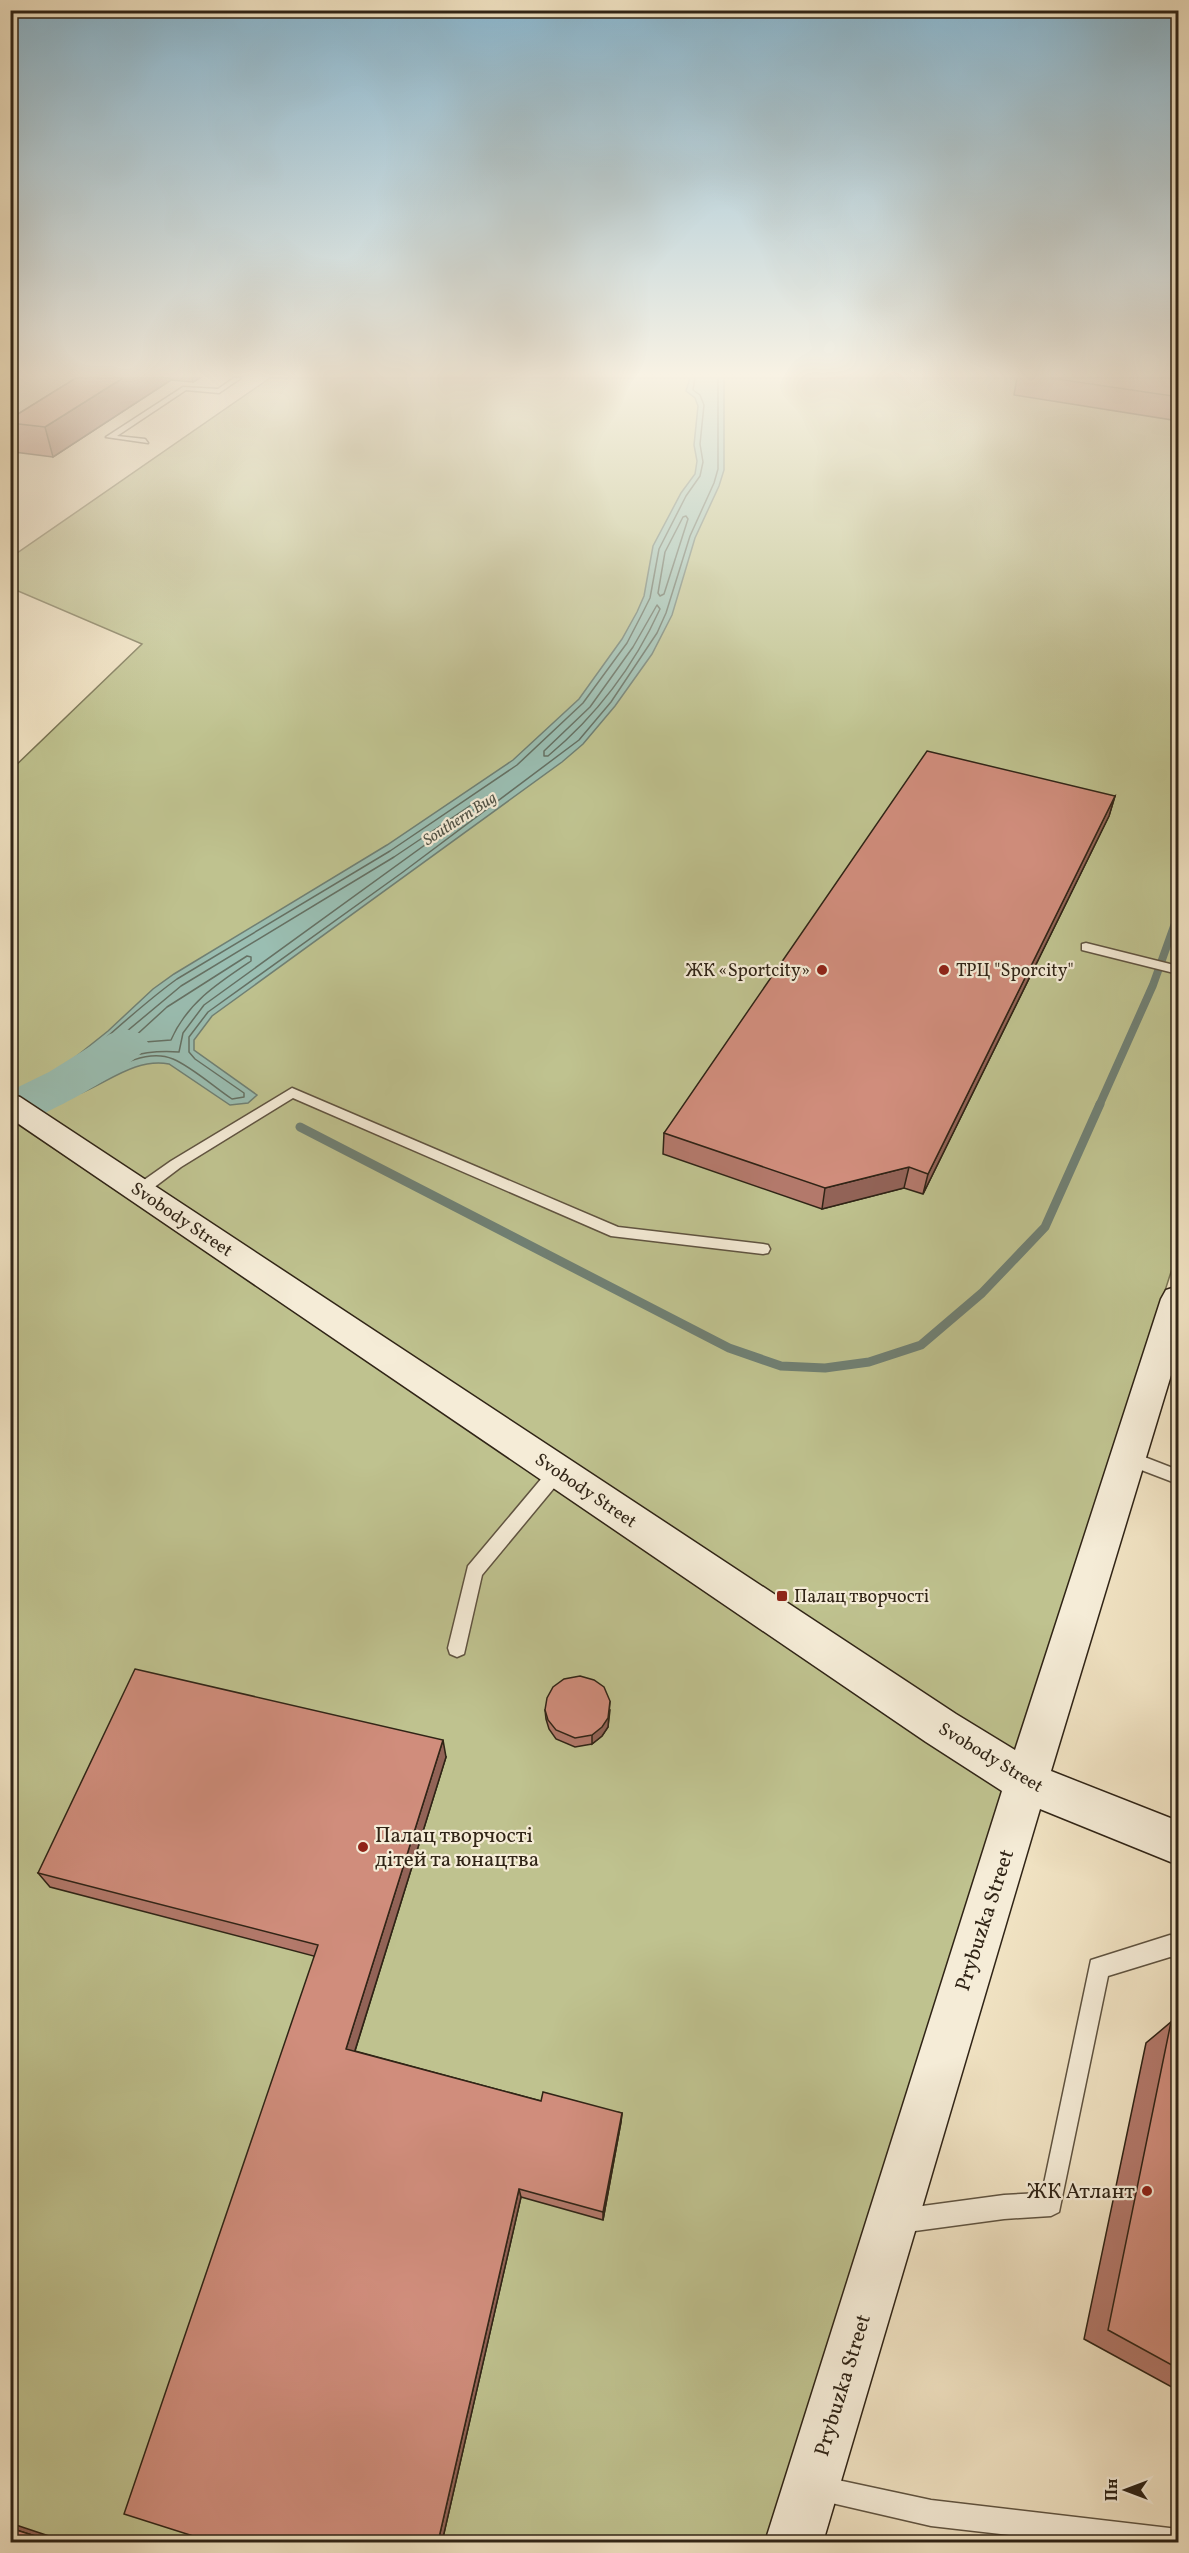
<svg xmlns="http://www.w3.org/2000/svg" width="1189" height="2553" viewBox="0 0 1189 2553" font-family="Vollkorn,serif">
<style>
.green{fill:#bfc28f;stroke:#787352;stroke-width:1.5}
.water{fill:#9abeb2;stroke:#708074;stroke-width:1.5}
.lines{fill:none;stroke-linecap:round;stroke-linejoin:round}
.shore{stroke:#657164;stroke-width:1.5}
.stream-far1{stroke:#708074;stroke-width:8}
.stream{stroke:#708074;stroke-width:9}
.river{fill:#9abeb2;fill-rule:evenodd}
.lane-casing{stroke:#605441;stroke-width:3}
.secondary-casing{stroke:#302416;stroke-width:3}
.lane{fill:#f5ecd7;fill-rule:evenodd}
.secondary{fill:#f5ecd7;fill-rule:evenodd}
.wall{fill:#b3796b;stroke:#302416;stroke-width:1.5}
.shaded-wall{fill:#926357;stroke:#302416;stroke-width:1.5}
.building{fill:#d08d7c;stroke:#302416;stroke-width:1.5}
.poi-dot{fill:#8f2418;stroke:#f5ecd7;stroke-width:2}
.labels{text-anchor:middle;stroke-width:4.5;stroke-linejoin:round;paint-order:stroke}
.far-water-label{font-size:16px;font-style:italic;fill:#505245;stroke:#f5ecd7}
.poi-label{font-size:18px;fill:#302416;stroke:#f5ecd7;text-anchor:start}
.street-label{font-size:18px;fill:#302416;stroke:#f5ecd7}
.near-poi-label{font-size:21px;fill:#302416;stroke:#f5ecd7;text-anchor:start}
.near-street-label{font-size:21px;fill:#302416;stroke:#f5ecd7}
</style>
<rect width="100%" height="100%" fill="#f0e2c2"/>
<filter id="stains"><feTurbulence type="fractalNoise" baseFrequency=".00333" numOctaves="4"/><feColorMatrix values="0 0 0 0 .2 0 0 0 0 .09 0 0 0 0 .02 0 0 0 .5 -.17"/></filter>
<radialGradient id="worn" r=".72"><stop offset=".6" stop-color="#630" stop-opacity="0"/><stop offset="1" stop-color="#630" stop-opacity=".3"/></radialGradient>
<!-- green -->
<path class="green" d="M270,378H1178V1250L1016,1757L11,1094V770L142,644L11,588L10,558Z
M11,1120L1006,1789L771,2542H11Z"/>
<!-- water -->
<path class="water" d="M690,378H724V470L719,486L695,538L672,615L652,654L615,706L583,744L562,762L212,1016L194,1040V1050L257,1095L248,1103L230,1105L169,1064C136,1058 110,1081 81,1093L55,1078L58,1071L108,1031L153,989L174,974L387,845L513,760L579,699L622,639L637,612L644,596L653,546L681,493L695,474L697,461L694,445L698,406L695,398L686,391Z"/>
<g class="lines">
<!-- shore -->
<path class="shore" d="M695,378L693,390L700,395L704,405L700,444L703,462L700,476L686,496L659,549L650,598L642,614L627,643L583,703L517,765L390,851L177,979C138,1007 103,1042 66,1072V1077L81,1087C106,1074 143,1046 173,1059C192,1067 214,1087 232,1099L244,1097V1093L195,1059L189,1052V1037L208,1012L403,872L579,740L611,702L657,633L666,613L690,536L714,483L718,469V378
M686,516L688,519L664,594L660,596L658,593L665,552L683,517Z
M657,605L660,609C634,666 596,716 548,756H544V751L590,707L633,647Z
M477,801H481L480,805L204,1005L183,1033L179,1052C142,1049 114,1059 83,1078L78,1076V1072L181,986L394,857Z
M247,956L251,957V961C218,983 187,1003 171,1040L132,1043V1039L167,1007Z"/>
<!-- stream-far1 -->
<path class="stream-far1" d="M1099,1106L1153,985L1178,915"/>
<!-- stream -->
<path class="stream" d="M300,1127L729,1348L781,1366L825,1368L869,1362L921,1345L982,1293L1045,1227L1100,1104"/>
<!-- river -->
<path class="river" d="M126,1029L142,1034L149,1044C132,1070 42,1118 10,1127V1091L49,1072L110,1034Z"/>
<defs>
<path id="lane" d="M234,378H241L219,393L186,390L117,436L145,439L148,443L106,437L183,387L218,389Z
M1086,943L1178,966V974L1082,950V944Z
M292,1088L618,1227L763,1244L768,1245L770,1249L768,1253L763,1254L611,1236L293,1098L181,1167L144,1195H134L132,1191L134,1187L171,1161Z
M1129,1451L1178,1470V1484L1123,1463L1121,1458L1123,1453Z
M558,1464L564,1466L566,1471L564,1476L482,1575L464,1654L457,1657L450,1654L448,1648L468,1566L552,1466Z
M1170,1935L1178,1938V1958L1170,1957L1108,1976L1059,2212L1051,2216L1004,2219L900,2233L892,2229L888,2221L892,2213L900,2209L1004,2195L1042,2193L1091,1960Z
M819,2476L931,2500L1178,2529V2542H1069L931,2526L810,2498L806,2489L810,2480Z"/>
<path id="secondary" d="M10,1094L20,1097L956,1714L1015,1750L1161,1299L1166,1290L1178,1286V1352L1051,1771L1178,1821V1865L1040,1809L823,2542H765L1002,1791L926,1742L10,1118Z"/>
</defs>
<!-- lane casing -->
<use href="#lane" class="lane-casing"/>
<!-- secondary casing -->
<use href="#secondary" class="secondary-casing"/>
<!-- lane -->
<use href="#lane" class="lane"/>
<!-- secondary -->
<use href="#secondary" class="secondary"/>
</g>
<!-- wall -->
<path class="wall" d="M76,378H200L193,382L171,380L53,457L14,452L10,440V419Z
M1017,378H1179V421L1014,395Z
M1115,796L1109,816L923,1194L904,1188L822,1209L663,1154L664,1133Z
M545,1710H610L608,1727L602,1736L592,1744L575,1747L556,1739L549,1729L546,1719Z
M446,1757L355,2051L541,2101L622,2113L621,2122L603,2220L521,2197L442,2542L314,1956L50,1887L38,1873Z
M1179,2018V2391L1084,2339L1146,2043L1171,2022Z"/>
<!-- shaded-wall -->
<path class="shaded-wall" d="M123,378H170L171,380L53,457L45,427Z
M192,378H200L193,382Z
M1115,796L1109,816L923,1194L928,1174Z
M909,1167L904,1188L822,1209L825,1188Z
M610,1701L608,1727L602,1736L592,1744V1735Z
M443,1740L446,1757L352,2060L346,2049Z
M622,2113L621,2122L603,2220V2212Z
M519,2189L521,2197L442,2542H438Z
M10,2523L67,2542H54L10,2528Z"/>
<!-- building -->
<path class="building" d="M76,378H123L45,427L10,423V419Z
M1050,378H1179V397Z
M927,751L1115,796L928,1174L909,1167L825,1188L664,1133Z
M135,1669L443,1740L346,2049L541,2101L543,2092L622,2113L603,2212L519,2189L438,2542H212L124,2514L318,1945L38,1873Z
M580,1676L594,1680L604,1687L610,1701L608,1718L602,1727L592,1735L575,1738L556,1730L548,1720L545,1710L547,1698L553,1687L564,1679Z
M1179,2018V2369L1108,2330L1171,2022Z
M10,2528L54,2542H10Z"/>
<!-- sky -->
<linearGradient id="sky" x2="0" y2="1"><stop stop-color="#89b8d2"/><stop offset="0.51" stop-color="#f8f2e4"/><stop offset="1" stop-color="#f8f2e4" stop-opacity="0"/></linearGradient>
<rect width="1189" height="735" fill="url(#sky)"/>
<!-- markers -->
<g class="poi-dot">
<circle cx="822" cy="970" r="6"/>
<circle cx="944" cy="970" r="6"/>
<rect x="776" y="1590" width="12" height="12" rx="3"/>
<circle cx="363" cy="1847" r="6"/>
<circle cx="1147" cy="2191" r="6"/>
</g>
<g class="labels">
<!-- far-water labels -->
<g class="far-water-label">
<text transform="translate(459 818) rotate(-33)" y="6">Southern Bug</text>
</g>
<!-- poi labels -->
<g class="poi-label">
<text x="810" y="976" text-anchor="end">ЖК «Sportcity»</text>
<text x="956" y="976">ТРЦ "Sporcity"</text>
<text x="794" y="1602">Палац творчості</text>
</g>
<!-- street labels -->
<g class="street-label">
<text transform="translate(182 1219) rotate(34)" y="6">Svobody Street</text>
<text transform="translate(586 1490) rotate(34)" y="6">Svobody Street</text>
<text transform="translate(991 1757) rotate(31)" y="6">Svobody Street</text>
</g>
<!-- near-poi labels -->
<g class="near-poi-label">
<text x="375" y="1842">Палац творчості<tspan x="375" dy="24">дітей та юнацтва</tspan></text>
<text x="1135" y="2198" text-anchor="end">ЖК Атлант</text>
</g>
<!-- near-street labels -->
<g class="near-street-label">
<text transform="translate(984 1920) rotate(-72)" y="7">Prybuzka Street</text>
<text transform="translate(842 2385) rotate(-73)" y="7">Prybuzka Street</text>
</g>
</g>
<!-- margin -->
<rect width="1189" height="2553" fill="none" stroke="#f0e2c2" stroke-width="36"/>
<rect x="12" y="12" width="1165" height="2529" fill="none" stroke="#302416" stroke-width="3"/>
<rect x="18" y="18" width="1153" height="2517" fill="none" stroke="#302416" stroke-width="1.5"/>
<!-- north arrow -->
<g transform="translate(1126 2490) rotate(270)" stroke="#f5ecd7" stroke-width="4.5" paint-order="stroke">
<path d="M0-4.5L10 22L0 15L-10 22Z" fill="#302416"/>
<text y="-9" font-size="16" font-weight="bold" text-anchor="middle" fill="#302416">Пн</text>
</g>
<rect width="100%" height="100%" filter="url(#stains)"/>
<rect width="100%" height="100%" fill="url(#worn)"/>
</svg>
